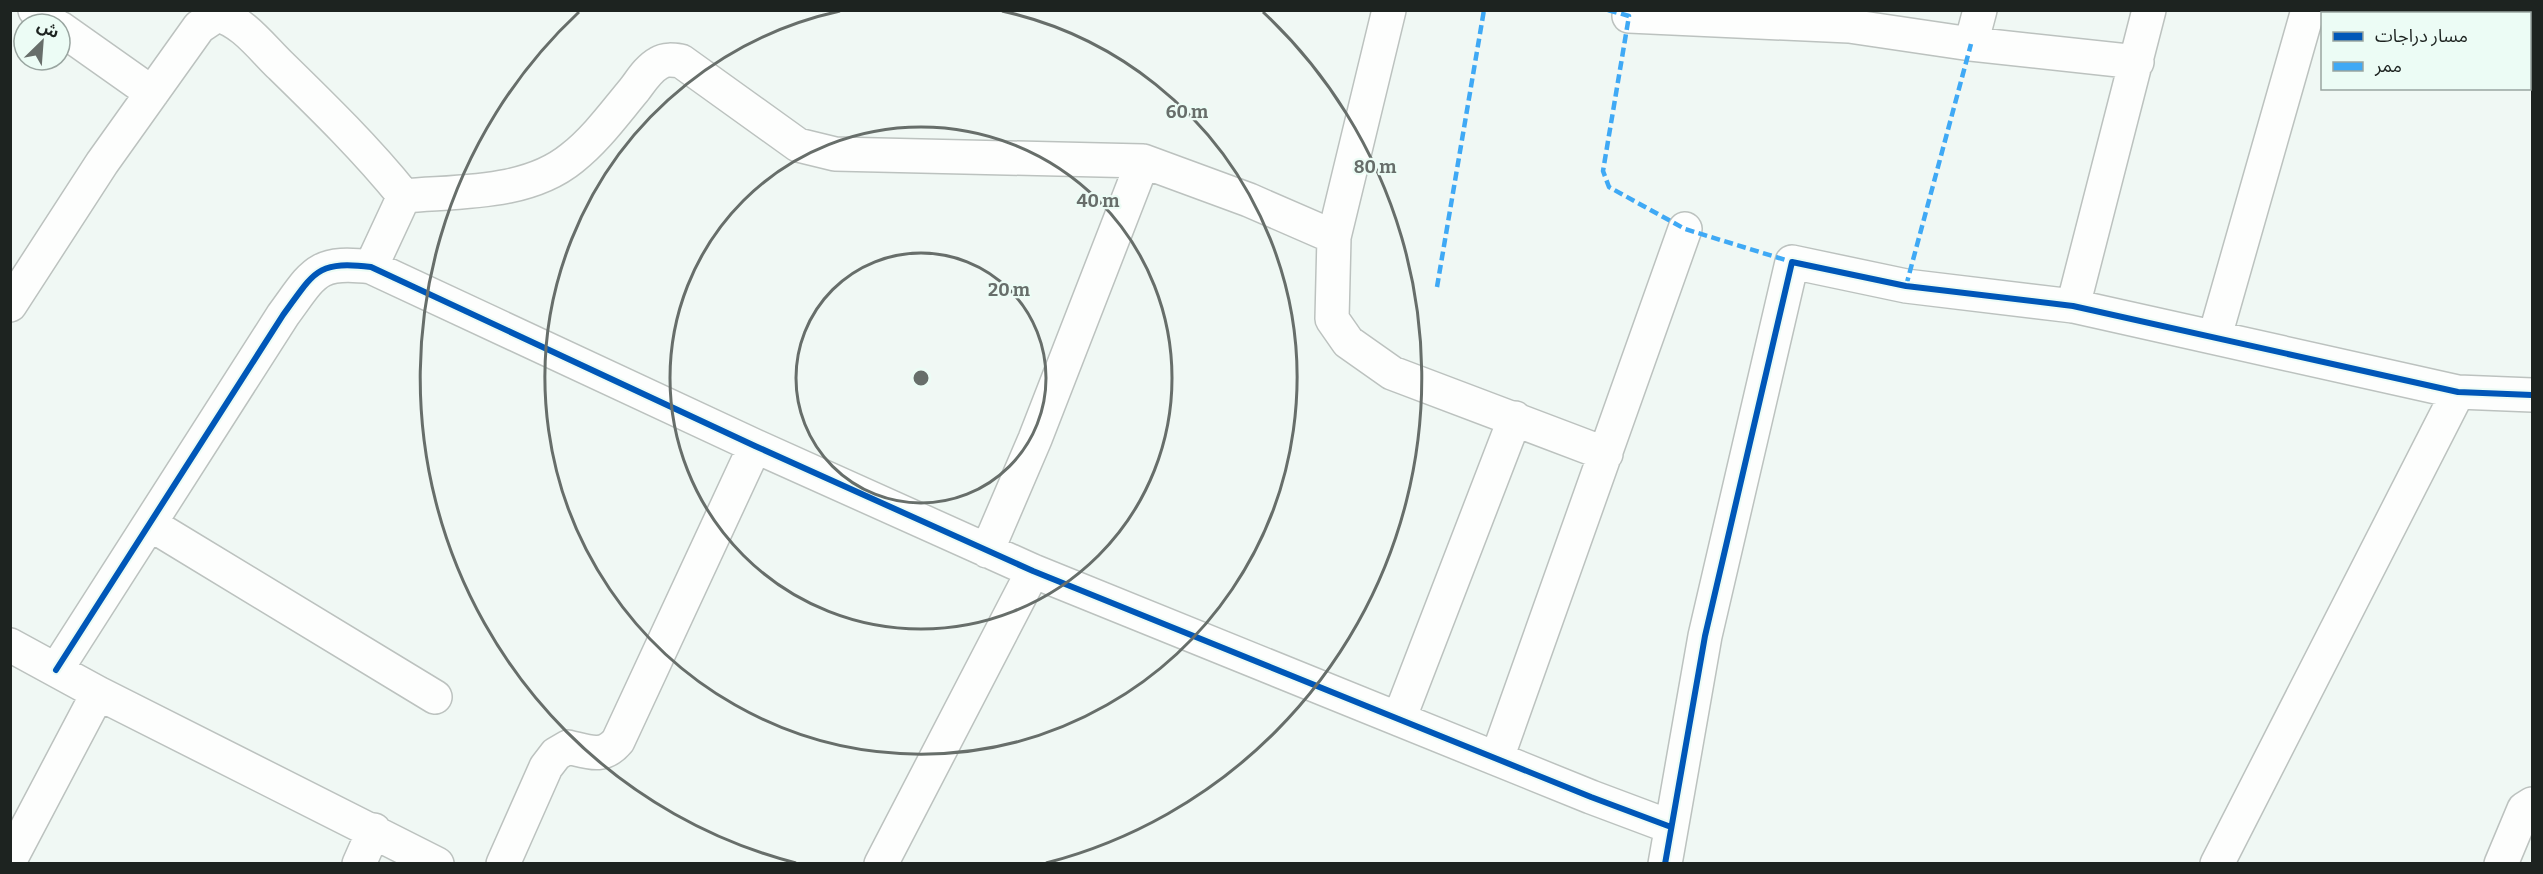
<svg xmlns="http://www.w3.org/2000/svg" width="2543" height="874" viewBox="0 0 2543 874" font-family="Bitter,'Noto Sans Arabic',serif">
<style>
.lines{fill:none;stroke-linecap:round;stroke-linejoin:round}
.minor-casing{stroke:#bcc2bf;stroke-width:36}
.minor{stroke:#fdfefd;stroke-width:33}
.quiet{stroke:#3fa9f5;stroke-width:4.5;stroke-dasharray:9 4.5;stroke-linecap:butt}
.cycleway-casing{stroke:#ecfcf5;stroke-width:10}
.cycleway{stroke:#0057b8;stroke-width:6}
.ring{fill:none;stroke:#676e6a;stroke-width:3}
.centre{fill:#676e6a;stroke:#ecfcf5;stroke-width:3}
.ring-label{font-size:18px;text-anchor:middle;font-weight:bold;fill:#676e6a;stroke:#ecfcf5;stroke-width:4.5;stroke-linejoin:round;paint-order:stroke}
</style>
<rect width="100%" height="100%" fill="#f0f8f4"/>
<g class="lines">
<defs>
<path id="minor" d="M35,10L54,24
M1389,10L1334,237L1332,319L1348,342L1392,373L1606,454
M1629,16L1849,26L1971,44L2137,62
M60,28L152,93
M1971,44L1980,10
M1143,161L1249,200L1334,237
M404,196C458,191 527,195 572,158C596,139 614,114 634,90C641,81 648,69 659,63C665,59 673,60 681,61L798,145L835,154L1143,161L1035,439L987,551
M10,305L102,163L199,27L217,15C242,20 263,49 281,66C324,108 366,149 404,196L371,267
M2073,306L2149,10
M2215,336L2308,10
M150,524L435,697
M10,645L98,693L437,864
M56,670L283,315C314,273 316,260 371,267L755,446L1033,571L1591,797L1671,827
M1399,719L1515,418
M1497,758L1685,229
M10,860L98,693
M359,864L374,830
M503,864L546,767L556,754L568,747C589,752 603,759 618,741L755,446
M881,864L1033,571
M1665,864L1705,636L1792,262L1906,286L2073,306L2458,392L2532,395
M2217,864L2458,392
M2501,864L2524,809L2532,804"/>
</defs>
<!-- minor casing -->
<use href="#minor" class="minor-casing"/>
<!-- minor -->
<use href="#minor" class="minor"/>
<!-- quiet -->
<path class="quiet" d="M1608,10L1629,16L1603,171L1609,187L1685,229L1792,262
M1906,286L1971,44
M1437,287L1484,10"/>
<defs>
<path id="cycleway" d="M56,670L283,315C314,273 316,260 371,267L755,446L1033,571L1591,797L1671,827
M1665,864L1705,636L1792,262L1906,286L2073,306L2458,392L2532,395"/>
</defs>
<!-- cycleway casing -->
<use href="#cycleway" class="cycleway-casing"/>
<!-- cycleway -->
<use href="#cycleway" class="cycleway"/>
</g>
<!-- distance rings -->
<g class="ring">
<circle cx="921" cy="378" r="125"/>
<circle cx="921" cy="378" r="251"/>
<path d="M1002 11A376 376 0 1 1 840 11"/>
<path d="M796 863A501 501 0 0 1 579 12M1263 12A501 501 0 0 1 1046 863"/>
</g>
<circle cx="921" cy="378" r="9" class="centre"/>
<g class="ring-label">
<text x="1187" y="118">60 m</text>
<text x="1375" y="173">80 m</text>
<text x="1098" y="207">40 m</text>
<text x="1009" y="296">20 m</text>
</g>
<!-- border -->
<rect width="2543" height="874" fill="none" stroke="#1d2320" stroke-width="24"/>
<!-- legend -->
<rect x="2321" y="12" width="210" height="78" fill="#ecfcf5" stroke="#99a5a0" stroke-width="1.5"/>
<rect x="2333" y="32" width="30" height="9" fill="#0057b8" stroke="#99a5a0" stroke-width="1.5"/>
<text x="2375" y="42" font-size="18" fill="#1d2320">مسار دراجات</text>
<rect x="2333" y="62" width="30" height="9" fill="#3fa9f5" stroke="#99a5a0" stroke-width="1.5"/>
<text x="2375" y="72" font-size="18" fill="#1d2320">ممر</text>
<!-- north arrow -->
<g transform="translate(42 42) rotate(25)"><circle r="28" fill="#ecfcf5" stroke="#99a5a0" stroke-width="1.5"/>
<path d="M0-4.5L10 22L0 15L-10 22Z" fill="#676e6a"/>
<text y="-9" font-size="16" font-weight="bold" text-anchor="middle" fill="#1d2320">ش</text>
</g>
</svg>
